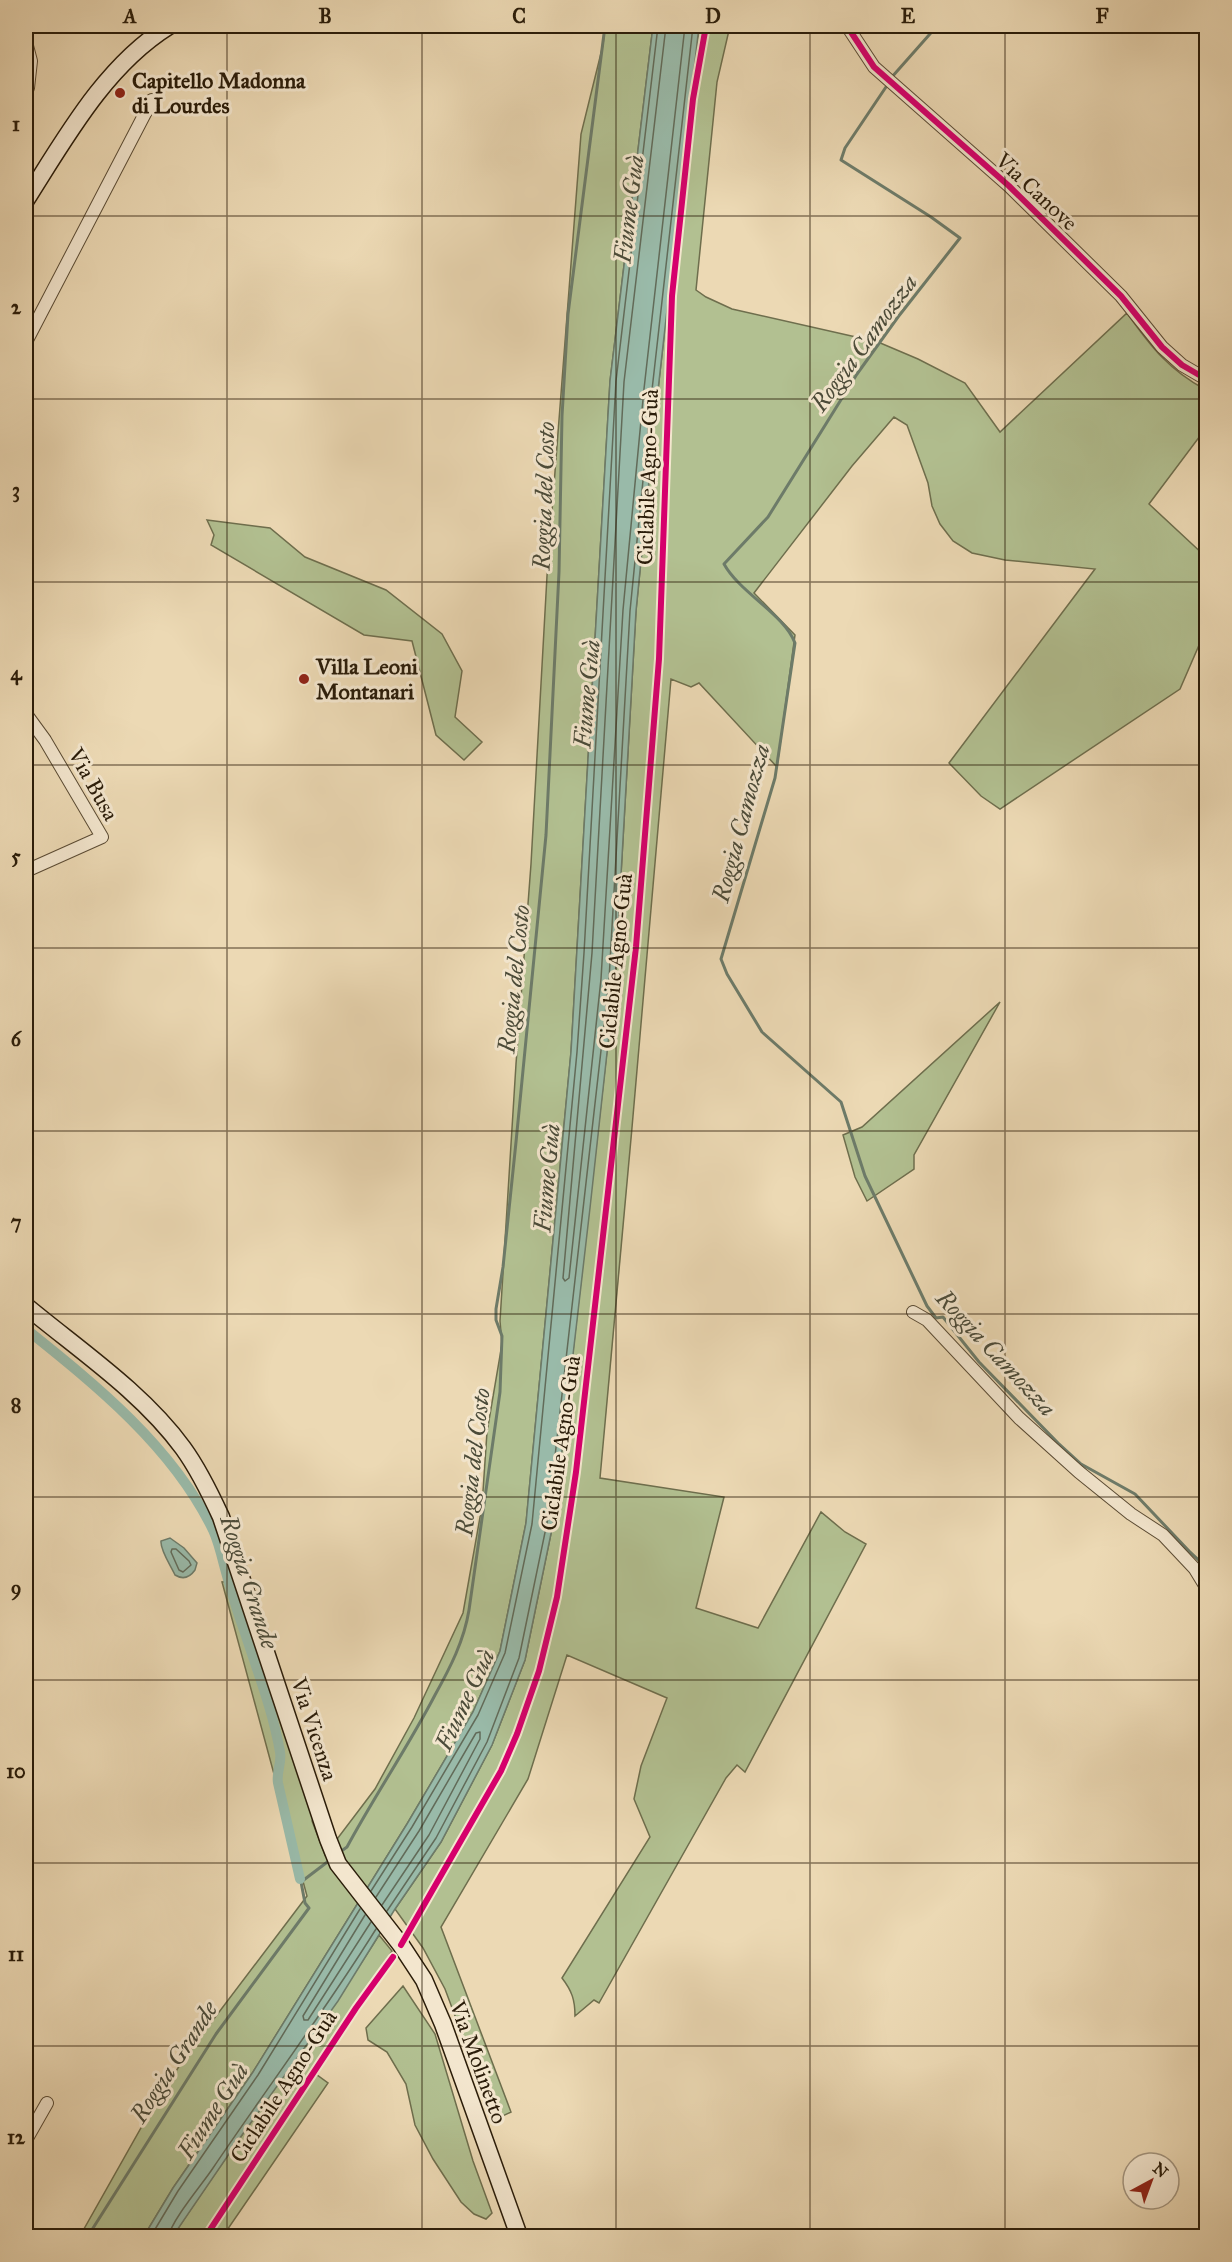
<svg xmlns="http://www.w3.org/2000/svg" width="1232" height="2262" viewBox="0 0 1232 2262" font-family="'IM FELL Great Primer',serif">
<style>
.green{fill:#b2c091;stroke:#6e6e4d;stroke-width:1.5}
.water{fill:#99baa9;stroke:#6d7b69;stroke-width:1.5}
.lines{fill:none;stroke-linecap:round;stroke-linejoin:round}
.shore{stroke:#626b59;stroke-width:1.5}
.stream{stroke:#6d7b69;stroke-width:3}
.canal{stroke:#99baa9;stroke-width:10}
.minor-casing{stroke:#5a4b34;stroke-width:14}
.secondary-casing{stroke:#2a1c09;stroke-width:19}
.minor{stroke:#f3e6ce;stroke-width:12}
.secondary{stroke:#f3e6ce;stroke-width:16}
.cycleway-casing{stroke:#f3e6ce;stroke-width:10}
.cycleway{stroke:#d6006c;stroke-width:6}
.grid{fill:none;stroke:#2a1c09;stroke-width:1.5;stroke-opacity:0.55}
.poi-dot{fill:#8f2418;stroke:#f3e6ce;stroke-width:2}
.labels{text-anchor:middle;stroke-width:6;stroke-linejoin:round;paint-order:stroke}
.poi-label{font-size:22px;font-weight:bold;fill:#2a1c09;stroke:#f3e6ce;text-anchor:start}
.street-label{font-size:22px;fill:#2a1c09;stroke:#f3e6ce}
.water-label{font-size:24px;font-style:italic;fill:#4b4b39;stroke:#f3e6ce}
.neatline{fill:none;stroke:#2a1c09;stroke-width:2}
.grid-label{font-size:20px;text-anchor:middle;font-weight:bold;fill:#2a1c09}
</style>
<rect width="100%" height="100%" fill="#ecd9b4"/>
<filter id="stains"><feTurbulence type="fractalNoise" baseFrequency=".00333" numOctaves="4"/><feColorMatrix values="0 0 0 0 .2 0 0 0 0 .09 0 0 0 0 .02 0 0 0 .5 -.17"/></filter>
<radialGradient id="worn" r=".72"><stop offset=".6" stop-color="#630" stop-opacity="0"/><stop offset="1" stop-color="#630" stop-opacity=".3"/></radialGradient>
<!-- green -->
<path class="green" d="M605,26H653L610,381L571,1052L526,1523L500,1651L473,1712L407,1824L253,2072L173,2188L144,2236H80L150,2112L185,2057L307,1896L222,1582L233,1581L316,1816L312,1821L325,1855L375,1789L414,1718L463,1613L482,1506L487,1432L502,1344L500,1321L516,1064L531,864L547,576L581,134L603,45Z
M699,26H730L717,82L696,290L706,297L732,309L878,342L918,359L965,383L1000,432L1127,313C1151,347 1169,370 1206,390V428L1149,504L1206,557V629L1180,689L1000,809L981,796L949,763L1095,569L1005,560L972,553L953,541L940,524L932,506L928,483L907,425L894,417L852,466L754,593L795,635L777,767L699,683L691,687L671,679C647,945 626,1212 600,1478L724,1497L696,1608L758,1628L821,1512L845,1532L866,1544L745,1772L737,1765L726,1778L599,2003L594,2000L575,2016C575,2000 572,1991 562,1978L650,1837L634,1799L641,1766L667,1698L567,1655L528,1779L441,1927L511,2112L494,2120L445,1989L423,1948L395,1909L441,1842L492,1745L525,1660L554,1519L615,980L636,611L658,390Z
M207,520L270,528L305,557L386,590L442,634L462,671L455,717L482,742L464,760L436,735L412,641L364,635L211,545L214,535Z
M1000,1002L914,1155V1169L867,1201L855,1177L843,1135L862,1127Z
M379,1935L392,1951L301,2087L317,2075L328,2083L223,2236H173C239,2134 315,2038 379,1935Z
M403,1986L435,2034L473,2161L492,2213L486,2219L474,2214L461,2202L433,2159L415,2125L406,2084L387,2052L368,2040L366,2028Z"/>
<!-- water -->
<path class="water" d="M653,26H699L658,390L636,611L615,980L590,1208L554,1519L525,1660L492,1745L441,1842L395,1909L338,2001L242,2135L173,2236H144L173,2188L253,2072L407,1824L473,1712L500,1651L526,1523L571,1052L610,381Z
M170,1538L184,1548L197,1563L195,1570C190,1577 183,1580 175,1575C171,1566 160,1550 161,1541Z"/>
<g class="lines">
<!-- shore -->
<path class="shore" d="M666,26L624,382L592,953L563,1278L565,1281L569,1278L601,979L623,610L644,389L685,26
M172,1549H176L189,1561L191,1565L183,1572L179,1570L171,1552Z
M371,1891L412,1827L478,1715L505,1653L532,1524L577,1052L584,953L616,381L658,26
M376,1897L419,1831L476,1733L480,1732V1739L429,1835L382,1905
M387,1911L436,1838L487,1742L519,1658L548,1518L609,980L630,611L652,390L693,26
M365,1915L303,2016L304,2020H308L371,1922
M151,2236L178,2191L258,2075L360,1909
M169,2236C170,2222 204,2182 213,2168C267,2088 325,2011 376,1929"/>
<!-- stream -->
<path class="stream" d="M891,78L937,26
M888,84L845,148L841,160L931,217L960,238L898,317L857,374L768,517L724,564C740,593 784,614 795,643L775,778L721,959L727,974L762,1032L841,1102L865,1176L927,1306L936,1318L943,1317L979,1362L1058,1443L1081,1464L1135,1494L1189,1551L1206,1567
M340,1852L347,1847C375,1795 408,1747 435,1695C450,1668 464,1641 469,1610L500,1392L502,1336L496,1320V1309L503,1267L516,1142L546,835L559,572L562,416L568,314L605,26
M88,2236L216,2034L309,1908L305,1903L301,1882L330,1860
M1200,2236L1206,2227"/>
<!-- canal -->
<path class="canal" d="M26,1329C96,1385 173,1447 213,1530C218,1541 221,1553 224,1565C230,1587 236,1608 244,1630C257,1670 273,1711 280,1752C282,1763 276,1772 278,1783L300,1879"/>
<defs>
<path id="minor" d="M847,26L874,67L1009,186L1121,296L1162,347L1182,365L1206,379
M26,42L31,61L28,88
M26,342L152,100
M26,714L45,740L102,837L26,871
M913,1312L927,1320L1019,1418L1079,1472L1131,1514L1163,1535L1195,1569L1206,1587
M26,2140L47,2103"/>
<path id="secondary" d="M26,200C66,137 105,66 169,26
M26,1306C79,1350 142,1392 183,1448C199,1470 210,1493 221,1517L328,1839L338,1864L401,1945L424,1980L443,2024L519,2236"/>
</defs>
<!-- minor casing -->
<use href="#minor" class="minor-casing"/>
<!-- secondary casing -->
<use href="#secondary" class="secondary-casing"/>
<!-- minor -->
<use href="#minor" class="minor"/>
<!-- secondary -->
<use href="#secondary" class="secondary"/>
<defs>
<path id="cycleway" d="M847,26L874,67L1009,186L1121,296L1162,347L1182,365L1206,379
M401,1945L501,1771L517,1734L539,1671L557,1597L576,1472L636,947L659,659L672,296L693,99L706,26
M206,2236L356,2008L393,1957"/>
</defs>
<!-- cycleway casing -->
<use href="#cycleway" class="cycleway-casing"/>
<!-- cycleway -->
<use href="#cycleway" class="cycleway"/>
</g>
<!-- grid -->
<path class="grid" d="M227,26V2236M422,26V2236M616,26V2236M810,26V2236M1005,26V2236M26,216H1206M26,399H1206M26,582H1206M26,765H1206M26,948H1206M26,1131H1206M26,1314H1206M26,1497H1206M26,1680H1206M26,1863H1206M26,2046H1206"/>
<!-- markers -->
<g class="poi-dot">
<circle cx="120" cy="93" r="6"/>
<circle cx="304" cy="679" r="6"/>
</g>
<g class="labels">
<!-- poi labels -->
<g class="poi-label">
<text x="132" y="88">Capitello Madonna<tspan x="132" dy="25">di Lourdes</tspan></text>
<text x="316" y="674">Villa Leoni<tspan x="316" dy="25">Montanari</tspan></text>
</g>
<!-- street labels -->
<g class="street-label">
<text transform="translate(1037 191) rotate(43)" y="8">Via Canove</text>
<text transform="translate(647 477) rotate(-88)" y="8">Ciclabile Agno-Guà</text>
<text transform="translate(94 784) rotate(61)" y="8">Via Busa</text>
<text transform="translate(615 961) rotate(-84)" y="8">Ciclabile Agno-Guà</text>
<text transform="translate(560 1443) rotate(-82)" y="8">Ciclabile Agno-Guà</text>
<text transform="translate(315 1729) rotate(72)" y="8">Via Vicenza</text>
<text transform="translate(479 2062) rotate(70)" y="8">Via Molinetto</text>
<text transform="translate(283 2086) rotate(-57)" y="8">Ciclabile Agno-Guà</text>
</g>
<!-- water labels -->
<g class="water-label">
<text transform="translate(629 209) rotate(-83)" y="8">Fiume Guà</text>
<text transform="translate(864 343) rotate(-54)" y="8">Roggia Camozza</text>
<text transform="translate(544 496) rotate(-88)" y="8">Roggia del Costo</text>
<text transform="translate(587 694) rotate(-85)" y="8">Fiume Guà</text>
<text transform="translate(741 823) rotate(-75)" y="8">Roggia Camozza</text>
<text transform="translate(514 979) rotate(-84)" y="8">Roggia del Costo</text>
<text transform="translate(547 1178) rotate(-85)" y="8">Fiume Guà</text>
<text transform="translate(996 1353) rotate(47)" y="8">Roggia Camozza</text>
<text transform="translate(473 1462) rotate(-83)" y="8">Roggia del Costo</text>
<text transform="translate(249 1582) rotate(72)" y="8">Roggia Grande</text>
<text transform="translate(465 1700) rotate(-65)" y="8">Fiume Guà</text>
<text transform="translate(174 2062) rotate(-57)" y="8">Roggia Grande</text>
<text transform="translate(213 2111) rotate(-57)" y="8">Fiume Guà</text>
</g>
</g>
<!-- margin -->
<rect width="1232" height="2262" fill="none" stroke="#ecd9b4" stroke-width="66"/>
<!-- north arrow -->
<g transform="translate(1151 2181) rotate(41)"><circle r="28" fill="#f3e6ce" stroke="#a3957f" stroke-width="1.5"/>
<path d="M0-4.5L10 22L0 15L-10 22Z" fill="#8f2418"/>
<text y="-9" font-size="16" font-weight="bold" text-anchor="middle" fill="#2a1c09">N</text>
</g>
<rect x="33" y="33" width="1166" height="2196" class="neatline"/>
<g class="grid-label">
<text x="130" y="23">A</text>
<text x="325" y="23">B</text>
<text x="519" y="23">C</text>
<text x="713" y="23">D</text>
<text x="908" y="23">E</text>
<text x="1102" y="23">F</text>
<text x="16" y="131">1</text>
<text x="16" y="314">2</text>
<text x="16" y="497">3</text>
<text x="16" y="680">4</text>
<text x="16" y="863">5</text>
<text x="16" y="1046">6</text>
<text x="16" y="1229">7</text>
<text x="16" y="1412">8</text>
<text x="16" y="1595">9</text>
<text x="16" y="1778">10</text>
<text x="16" y="1961">11</text>
<text x="16" y="2144">12</text>
</g>
<rect width="100%" height="100%" filter="url(#stains)"/>
<rect width="100%" height="100%" fill="url(#worn)"/>
</svg>
